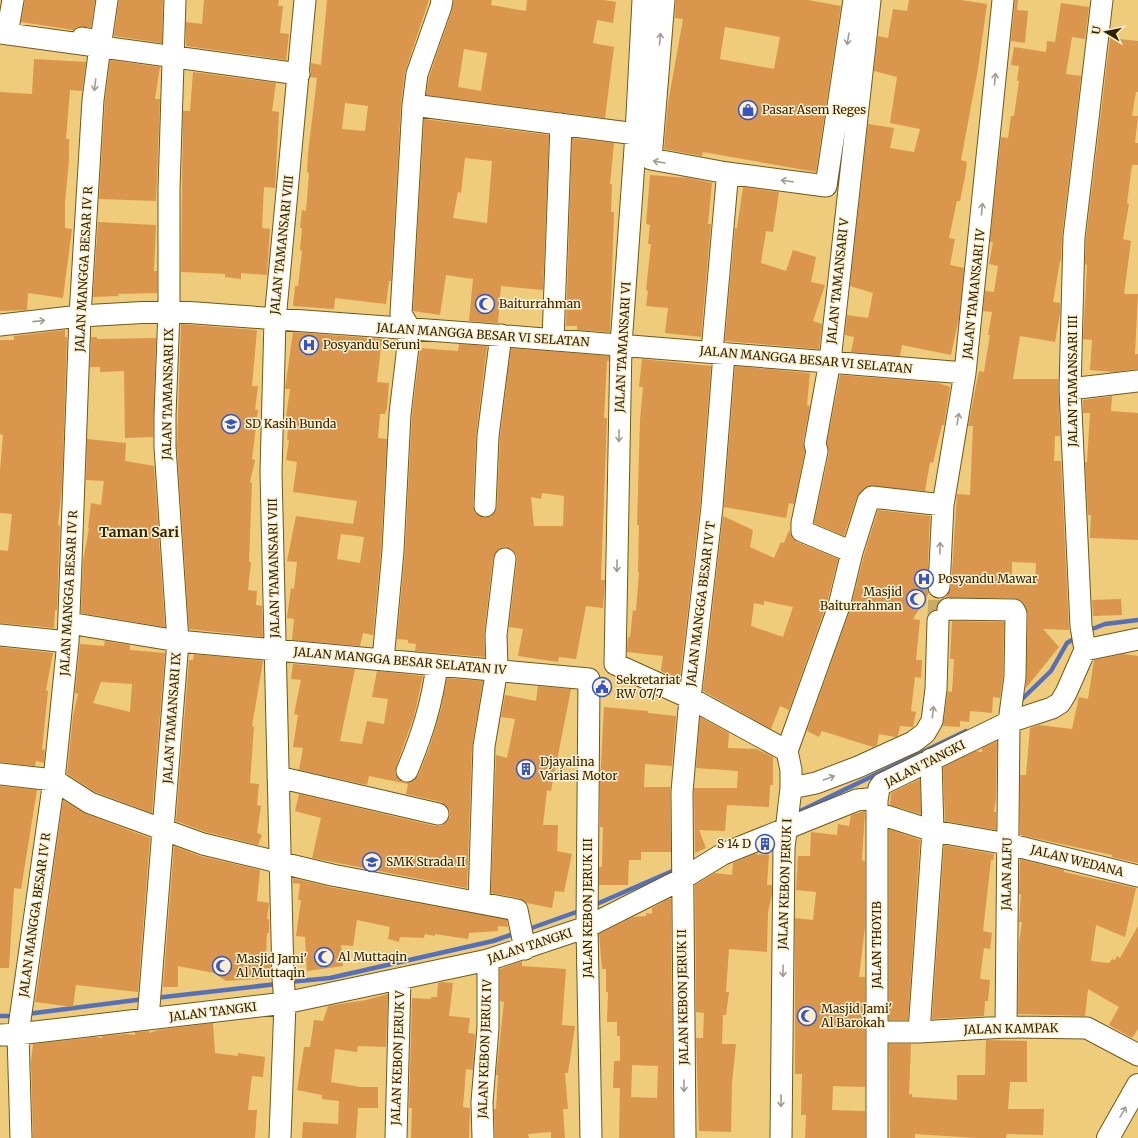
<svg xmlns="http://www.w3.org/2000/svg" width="1138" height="1138" viewBox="0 0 1138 1138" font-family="Merriweather,serif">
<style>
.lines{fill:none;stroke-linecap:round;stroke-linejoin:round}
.stream{stroke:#5470bb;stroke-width:4.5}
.building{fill:#d9964c;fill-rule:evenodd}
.minor-tunnel{stroke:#c8aa63;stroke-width:21;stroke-dasharray:21 10;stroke-linecap:butt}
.minor-casing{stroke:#705818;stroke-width:23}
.major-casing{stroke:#705818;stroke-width:24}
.minor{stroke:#fff;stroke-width:21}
.major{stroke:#fff;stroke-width:22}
.oneway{stroke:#a29c8d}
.labels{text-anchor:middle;stroke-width:3;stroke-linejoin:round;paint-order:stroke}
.poi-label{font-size:12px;fill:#302301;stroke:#fdf0d1;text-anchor:start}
.street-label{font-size:12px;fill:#302301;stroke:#fdf0d1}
.quarter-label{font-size:14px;font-weight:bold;fill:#302301;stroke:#fdf0d1}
</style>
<rect width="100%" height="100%" fill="#eecc7c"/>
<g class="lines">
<!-- stream -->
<path class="stream" d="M1087,631L1105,624L1138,620
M1019,702L1051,671L1067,643L1077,637
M794,814L966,731
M592,906L677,869
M526,930L582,910
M289,982L330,978L493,941L516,933
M155,998L277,984
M27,1014L144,999
M0,1016H15"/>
</g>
<!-- building -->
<path class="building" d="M25,0H95L91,27H78L73,30L21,22Z
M119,0H163L162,43L114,36Z
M204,0H279L278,6H283L280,33L289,34L286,60L186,46V22L202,24Z
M327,0H429L405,72L401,104L391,281H389L386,304L335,298L334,309L293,306L295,286H298L302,251L300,250L302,228H300L302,210L306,211L309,173L307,172L308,153L317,78L310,77L311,63L321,65ZM345,103L368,106L365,131L342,129Z
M454,0H492L491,5L526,11L527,0H604L616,2L613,23L597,20L593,43L614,47L605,118L426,95L429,77L452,10ZM464,49L487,53L481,91L458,87Z
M676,0H808L841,6L816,172L703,152L702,156L664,149L668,103L683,19L675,18ZM725,27L780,37L774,69L720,59Z
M909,0H961L987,4L978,69L961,160L967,162L965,177L960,201H957L949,238L955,239L950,265L964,268L959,318L951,355L902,345L900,356L851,352L854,337L845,335L847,315L868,318L873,293L850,286L868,124L894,128L890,148L914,152L920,129L890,123L897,77L874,71L878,36L888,38L893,9L907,11Z
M1015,0H1018L1017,10L1028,11L1025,43L1011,41Z
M1061,3L1089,7L1085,39L1072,37L1066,74L1081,76L1062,236L1061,261H1060L1053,302L1060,303V313L1055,342L1020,336L1013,379H1058L1060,436H1055L1054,461H1061L1069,630L1043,629L1059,647L1026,688L1028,614L1024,604L1020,600L1014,598H946L951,588L957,494L970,495L973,426H968L979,371L984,372L990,335H988L992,312L983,311L985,291L994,292L998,266L989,264L993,242H990L1001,137L1008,138L1011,116H1014L1019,81H1017L1019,66L1011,65L1014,47L1046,52L1047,41L1055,42ZM1012,562L1036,563L1035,585H1012Z
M1110,38L1138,41V92H1136L1132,116H1138L1135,143H1138V165H1132L1127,203L1129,204L1123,239L1131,241L1124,294H1138L1135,354H1138V369L1114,372L1090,370L1092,340L1083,339L1087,265L1085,264L1086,238Z
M34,59L86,62L82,91L70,90L66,139H69V160L65,202V228L72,229L63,298L28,293L27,310L0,311V92L32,94Z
M110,60L160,67L155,99H160L156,201L99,199L105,101Z
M193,72L276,83L272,111L279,112L275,188L264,187L262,228L270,229L267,275L241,273V279L225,277V274L181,272L183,111H190Z
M424,119L549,135L543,290L501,286L498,323L469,321L473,279L446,275L440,315L413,311ZM465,158L492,161L487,223L453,218L458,192L461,193Z
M572,138L614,143L610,184H612L611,212H614L610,332L577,330V326H566Z
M650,175L689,178L712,183L708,224H711L701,337L665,333L668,308L646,306L648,291L646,290L651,244H648L650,225L646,224Z
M743,187L779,192L773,232L766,231L761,263L786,271L793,250L816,257L811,282L825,285L813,321L822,324L819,349L725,341L735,228H737Z
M98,222L156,225L154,271H157V293L118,294L119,296L93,297Z
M181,324L257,330L252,386H258L255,410H258L252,459L255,460L250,482L252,483L249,562H251L248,590L257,591L256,605L262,606L263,637L189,629L177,447Z
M65,330V337H67L62,486L58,525L60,526L57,610H55L54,628L0,623V550L8,551L12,514L0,513V471L3,435L0,434V340H14V336Z
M293,332L382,339L377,382L389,383L387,408L385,414H380L378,438L387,439L381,550L373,635L363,633L360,646L292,640L294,619L287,618L291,588L294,589L297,562L287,561L296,516L353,524L357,501L293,492L297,462L286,460L289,440H287L289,418L286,417L290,389H285ZM341,534L364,537L360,563L337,559Z
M91,337H97V339L156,338L153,437L125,438L124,371L100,372V367H90Z
M459,344L487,346L476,435L473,505L475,512L479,516L484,518L491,516L495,512L497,507L500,437L511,348L609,356V361H607L604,418H607L601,580H605L603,608L586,606L576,659L559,657L558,662L518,656L523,629L509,627L517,560L516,554L512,550L506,547L500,548L496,552L493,558L484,634L485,657L415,651L416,644L408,643V640L397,639L405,552L412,415L420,348L458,351ZM542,493L564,496L563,526H534L531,497L541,499Z
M642,359L711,366L700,506L680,679L661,671L663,656L627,652L628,637H630L633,610L636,611L639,572H638L639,525H637L640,420L643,387H639Z
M735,366L810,373L807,405L810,406L803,442L805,451L794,504L789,503L786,518L724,507Z
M840,375L938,383L950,387L944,425H942L933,463L930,462L925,491L868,486L857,497L844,536L814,523L829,453L827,443Z
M1112,396L1111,411L1138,413V540L1090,538L1091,515H1088L1085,462H1087L1090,413H1083V400Z
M87,439L126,443L125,461L154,466L165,627L81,613L83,561L89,528H88L91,503L101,505L104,481L86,480Z
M878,510L930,516L927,586L929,593L913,619L920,620L916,660H922L921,678L915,677L911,711L916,712L913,727L900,726L898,736L895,737L879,734L877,745L873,747L822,731L819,737L807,731L850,610L864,555Z
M723,516L753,530L750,547L774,558L781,542L784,543L789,530L792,538L797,542L838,559L827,603L789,710L780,706L771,729L703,691ZM764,601L793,607L783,637L751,626L754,603L764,605Z
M1121,599L1122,615L1093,616L1092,600Z
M952,621L1004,622L1003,676L1000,698L993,697L992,713L970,711L969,722L960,721V727L943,726L948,691L952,692L954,659H950Z
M105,641L130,645V650L165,653L152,813L95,792L67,774L73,716L78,694L75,693L80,644L104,646ZM101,682L132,684L130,712L93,703Z
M0,647L53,653L46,690L48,691L42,750H44L45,748L44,763L36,761L35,766L0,762Z
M194,654L263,661L252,726L254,727L250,783L259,784L257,805L261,806L257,833L262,835L258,845L206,832L176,821L189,660H193Z
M1123,654L1138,656V863L1112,857V855L1020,835V775H1026L1030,728L1039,725L1072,729L1079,697L1088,699L1094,660Z
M293,664L355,669L340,741L362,744L367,721L384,724L388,699L372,697L377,671L423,676L414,716L396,767L395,773L398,779L402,782L408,783L414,781L418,776L429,749L441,709L447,678L483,681L472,746L467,888L312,858L321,818L295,811L299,794L435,826H441L446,822L450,817V811L446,806L441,802L406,794L408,784L369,776L367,785L299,770L303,748L293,747L298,715L294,714L301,680L291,679Z
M601,679L611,680L610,695H601Z
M538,686L571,689L551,791L547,790L543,825H558L557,851L572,854L564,892L555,891L552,908L527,903L519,898L491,893L496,755L507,758L515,719L501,717L505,695L536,701Z
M604,707L648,711V713L676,716L672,766L645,764L644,787H670L671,852H641V860H629L628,885H599V867H602L603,827H600V783Z
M700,717L729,733L728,748L757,749L773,757V785H770L769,807L727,805L725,831L699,830L706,848L695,853L694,788H737L738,771L696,768Z
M997,741L996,798L994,812H996V830L945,821L943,767L976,751L982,752V748Z
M920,779L921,814L890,805L891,793Z
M0,786L37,790L21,889L14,888L9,968H0Z
M63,800L86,814L150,838L138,992L76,985L73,1007L35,1002Z
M865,811L862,860L865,861V927L859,977H865V1087L833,1086L832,1110L865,1111V1138H805L806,1115H801L802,1074H795V918L813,920L816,892L796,890L798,856H810L811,832L837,835L838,824L849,826L851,815Z
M889,829L920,840L908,1020H889Z
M944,845L994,854L993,860H991L983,931L992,933L990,949L984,948L980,979L990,980L988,1001H985L984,1016L932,1019Z
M174,846L200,856L260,870L257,901L269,903L267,919H269V933H267L266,958H271V978L226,981L214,973L178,966V987H163Z
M754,854L769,855L767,885H772V894L768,913L767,952L729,949L726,992H729L726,1015H723L722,1044H736L732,1083L731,1132L699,1131L696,1038H703L704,1013L696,1012L695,885L715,873L732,875L733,863Z
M1020,859L1064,870V872L1136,888L1125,937L1096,925L1091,961L1109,963L1112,959L1115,960L1117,956L1120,958L1138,926V1029L1132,1038L1109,1025L1119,1007L1088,989L1085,1016L1018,1014L1019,943L1022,922H1019L1021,894H1019Z
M293,878L330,887L507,920L508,927L498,926V931L469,933L468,939L435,934V936L425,934L424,938L400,937L399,942L388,939L390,927L357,920L353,946L341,945L343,966L307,971L305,937L296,936L301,900H298L300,884L293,883Z
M668,899H671L673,1138H619L620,1088H613L614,1061H620V1036H617V1022H607L608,992H606V969H602L599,934L633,917L646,916V913L652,914V908ZM632,1065L658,1066L657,1098L631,1097Z
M522,961V966L566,969L562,1025L575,1026L568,1073H565L568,1109H563L565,1138H551V1132L528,1134L529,1138H495L494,1109H496L498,1075H496L504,1002L500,1001V969Z
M443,982L453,983L449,1016L470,1018L468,1033L475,1034L473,1070L466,1069L463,1107L470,1108L469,1138H411L412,1108H409L412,998L431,999V997H437L438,983Z
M388,994L386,1047L358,1046L357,1052L335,1049L331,1082L360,1087H378V1108H358L356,1138H302L303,1122L338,1124L339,1101L322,1099V1095L297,1090L304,1047H310L314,1020L323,1021L328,1006L366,1000Z
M213,1023L215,1053L238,1056V1053L265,1057L263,1077L252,1076L248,1110H257L255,1138H33L31,1062L33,1044L95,1037L102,1038V1036L126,1034L135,1035V1032L149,1031V1033L158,1030Z
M986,1040L1027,1041V1082H1010L1008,1109H1044L1043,1135L1007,1134L1006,1138H976L915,1134V1138H890L889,1044H911L909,1094H912V1097L957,1100V1075H985Z"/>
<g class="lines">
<!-- minor-tunnel -->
<path class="minor-tunnel" d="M938,621L939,587"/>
<defs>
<path id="minor" d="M664,0L651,159L727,173L826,186L854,0
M0,33L299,74
M7,34L13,0
M82,38L101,41L107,0
M413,105L636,134
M0,325L80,316L169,311L482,334L965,373
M553,340L561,124
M712,352L727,181
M1070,389L1138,381
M485,506L488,436L501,335
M852,552L802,531V523L817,451L815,444L830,361L870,0
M939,587L943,505L965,373L1003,0
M948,609L1014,610L1016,614L1015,677L1009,722L1006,1027
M69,623L178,641L589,679
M0,635L68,642
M1085,650L1138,639
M383,660L393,551L400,414L410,329L401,314L413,105L417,74L441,6L442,0
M615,664L621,345L636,134L643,0
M615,664L690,698L787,751L791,770V788L784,848L781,1138
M589,679L587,927L591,1138
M787,751L839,606L852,552L868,501L872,497L943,505
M407,771C422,735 432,704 437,665
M0,774L54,780L90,803L203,844L332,875L517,910L525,949
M278,777L438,814
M791,788L816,783L858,767L913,742L925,733L932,721L936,689L938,621
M877,813L933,831L1008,844L1138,876
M479,902L484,746L497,669L496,635L505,559
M148,1019L178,641L165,447V415L169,311V189L175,0
M878,1032H919L1006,1027L1087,1028L1138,1055
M919,1032L933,831L931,759
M0,1035L18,1034L285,1003L488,960L587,927L682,879L723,854L857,800L868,799L877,800
M21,1138L18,1034L54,780L68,642L80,316L93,100L100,46
M280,1138L285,1003L283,978L271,472L275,320L305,0
M396,1138L400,979
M483,1138L482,1102L488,1028V960
M685,1138L682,792L690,698L712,507L724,354
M877,1138V800L879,788L882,784L1009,722L1052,708L1060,703L1066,693L1085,650L1081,626L1070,389L1074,237L1102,0"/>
<path id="major" d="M1108,1138L1138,1085"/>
</defs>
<!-- minor casing -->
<use href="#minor" class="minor-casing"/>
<!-- major casing -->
<use href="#major" class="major-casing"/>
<!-- minor -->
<use href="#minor" class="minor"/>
<!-- major -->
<use href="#major" class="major"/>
</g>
<!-- one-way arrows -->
<defs><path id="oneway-shaft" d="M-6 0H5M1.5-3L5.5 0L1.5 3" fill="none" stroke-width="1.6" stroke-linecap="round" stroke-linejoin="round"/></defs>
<g class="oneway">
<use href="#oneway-shaft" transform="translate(660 39) rotate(-85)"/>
<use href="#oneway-shaft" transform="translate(848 39) rotate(99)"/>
<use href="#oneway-shaft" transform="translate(995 79) rotate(-85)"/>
<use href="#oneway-shaft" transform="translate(95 85) rotate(97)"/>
<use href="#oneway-shaft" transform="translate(659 162) rotate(-170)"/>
<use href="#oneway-shaft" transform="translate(787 181) rotate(-172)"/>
<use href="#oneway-shaft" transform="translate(982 209) rotate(-84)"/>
<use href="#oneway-shaft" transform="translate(39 321) rotate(-6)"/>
<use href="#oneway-shaft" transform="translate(958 419) rotate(-81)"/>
<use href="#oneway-shaft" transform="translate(619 436) rotate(91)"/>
<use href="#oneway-shaft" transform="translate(940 548) rotate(-88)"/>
<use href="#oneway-shaft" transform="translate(617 566) rotate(91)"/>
<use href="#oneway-shaft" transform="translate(933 712) rotate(-83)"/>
<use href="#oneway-shaft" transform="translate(829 778) rotate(-20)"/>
<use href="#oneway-shaft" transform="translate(783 971) rotate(91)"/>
<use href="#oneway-shaft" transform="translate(684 1086) rotate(89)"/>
<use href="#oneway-shaft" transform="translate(781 1101) rotate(91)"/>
<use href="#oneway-shaft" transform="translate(1123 1112) rotate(-60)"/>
</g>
<!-- icons -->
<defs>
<symbol id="shop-ring" viewBox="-11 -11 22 22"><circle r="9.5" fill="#fdf0d1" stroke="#3355c6" stroke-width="1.5"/><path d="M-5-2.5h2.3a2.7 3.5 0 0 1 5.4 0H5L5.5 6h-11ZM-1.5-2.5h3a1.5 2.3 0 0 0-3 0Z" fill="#3355c6"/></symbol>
<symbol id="mosque-ring" viewBox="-11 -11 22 22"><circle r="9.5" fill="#fdf0d1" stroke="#3355c6" stroke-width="1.5"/><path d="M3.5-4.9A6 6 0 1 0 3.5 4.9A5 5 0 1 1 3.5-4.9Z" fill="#3355c6"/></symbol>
<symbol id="hospital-ring" viewBox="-11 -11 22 22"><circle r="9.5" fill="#fdf0d1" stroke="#3355c6" stroke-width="1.5"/><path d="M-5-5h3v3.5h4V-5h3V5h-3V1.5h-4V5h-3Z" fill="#3355c6"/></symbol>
<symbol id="school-ring" viewBox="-11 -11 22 22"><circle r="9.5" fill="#fdf0d1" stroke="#3355c6" stroke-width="1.5"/><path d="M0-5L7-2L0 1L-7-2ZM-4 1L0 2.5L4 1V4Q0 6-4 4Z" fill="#3355c6"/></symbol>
<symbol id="civic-ring" viewBox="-11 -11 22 22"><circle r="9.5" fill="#fdf0d1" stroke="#3355c6" stroke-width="1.5"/><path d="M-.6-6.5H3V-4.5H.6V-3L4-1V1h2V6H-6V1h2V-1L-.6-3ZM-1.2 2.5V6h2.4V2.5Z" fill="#3355c6"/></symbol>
<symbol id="building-ring" viewBox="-11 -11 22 22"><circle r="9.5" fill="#fdf0d1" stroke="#3355c6" stroke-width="1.5"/><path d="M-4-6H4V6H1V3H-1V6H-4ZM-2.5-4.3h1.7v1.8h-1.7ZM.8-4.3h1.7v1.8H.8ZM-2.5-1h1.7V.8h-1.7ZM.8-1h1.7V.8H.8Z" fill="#3355c6"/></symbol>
</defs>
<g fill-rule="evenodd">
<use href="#shop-ring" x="737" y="99" width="22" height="22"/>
<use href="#mosque-ring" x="474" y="293" width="22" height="22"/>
<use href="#hospital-ring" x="298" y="334" width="22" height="22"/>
<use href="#school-ring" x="220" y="413" width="22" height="22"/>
<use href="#hospital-ring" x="913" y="568" width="22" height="22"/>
<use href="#mosque-ring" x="905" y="588" width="22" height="22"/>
<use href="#civic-ring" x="591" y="676" width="22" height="22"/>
<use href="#building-ring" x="515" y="758" width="22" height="22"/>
<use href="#building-ring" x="754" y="833" width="22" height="22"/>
<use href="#school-ring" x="361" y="851" width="22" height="22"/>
<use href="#mosque-ring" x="313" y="946" width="22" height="22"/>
<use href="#mosque-ring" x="211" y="955" width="22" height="22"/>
<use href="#mosque-ring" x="796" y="1005" width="22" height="22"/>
</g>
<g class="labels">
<!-- poi labels -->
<g class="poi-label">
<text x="762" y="114">Pasar Asem Reges</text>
<text x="499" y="308">Baiturrahman</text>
<text x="323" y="349">Posyandu Seruni</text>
<text x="245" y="428">SD Kasih Bunda</text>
<text x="938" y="583">Posyandu Mawar</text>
<text x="902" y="596" text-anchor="end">Masjid<tspan x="902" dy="14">Baiturrahman</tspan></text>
<text x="616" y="684">Sekretariat<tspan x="616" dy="14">RW 07/7</tspan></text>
<text x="540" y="766">Djayalina<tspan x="540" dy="14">Variasi Motor</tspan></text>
<text x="751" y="848" text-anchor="end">S 14 D</text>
<text x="386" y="866">SMK Strada II</text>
<text x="338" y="961">Al Muttaqin</text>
<text x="236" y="963">Masjid Jami'<tspan x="236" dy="14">Al Muttaqin</tspan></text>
<text x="821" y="1013">Masjid Jami'<tspan x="821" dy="14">Al Barokah</tspan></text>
</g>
<!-- street labels -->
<g class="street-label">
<text transform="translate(282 245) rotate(-84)" y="4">JALAN TAMANSARI VIII</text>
<text transform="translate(84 269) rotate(-87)" y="4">JALAN MANGGA BESAR IV R</text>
<text transform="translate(838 281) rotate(-84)" y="4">JALAN TAMANSARI V</text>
<text transform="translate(974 294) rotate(-84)" y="4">JALAN TAMANSARI IV</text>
<text transform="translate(483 335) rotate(4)" y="4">JALAN MANGGA BESAR VI SELATAN</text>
<text transform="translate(623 347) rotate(-87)" y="4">JALAN TAMANSARI VI</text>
<text transform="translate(806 360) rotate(5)" y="4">JALAN MANGGA BESAR VI SELATAN</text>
<text transform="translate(1073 381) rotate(-90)" y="4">JALAN TAMANSARI III</text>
<text transform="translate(168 394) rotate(-89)" y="4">JALAN TAMANSARI IX</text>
<text transform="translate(274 568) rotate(-91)" y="4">JALAN TAMANSARI VIII</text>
<text transform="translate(69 593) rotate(-87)" y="4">JALAN MANGGA BESAR IV R</text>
<text transform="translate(701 604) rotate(-83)" y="4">JALAN MANGGA BESAR IV T</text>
<text transform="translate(400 661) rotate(5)" y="4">JALAN MANGGA BESAR SELATAN IV</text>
<text transform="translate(172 718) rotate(-86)" y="4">JALAN TAMANSARI IX</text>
<text transform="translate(925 764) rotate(-27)" y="4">JALAN TANGKI</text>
<text transform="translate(1077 861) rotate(14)" y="4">JALAN WEDANA</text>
<text transform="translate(1007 874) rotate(-89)" y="4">JALAN ALFU</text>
<text transform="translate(785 884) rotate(-88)" y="4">JALAN KEBON JERUK I</text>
<text transform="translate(588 908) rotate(-90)" y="4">JALAN KEBON JERUK III</text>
<text transform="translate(35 915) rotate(-82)" y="4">JALAN MANGGA BESAR IV R</text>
<text transform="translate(877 945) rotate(-90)" y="4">JALAN THOYIB</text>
<text transform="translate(530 946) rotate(-18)" y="4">JALAN TANGKI</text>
<text transform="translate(683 997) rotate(-91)" y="4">JALAN KEBON JERUK II</text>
<text transform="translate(213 1012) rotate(-7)" y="4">JALAN TANGKI</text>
<text transform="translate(1011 1029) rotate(-1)" y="4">JALAN KAMPAK</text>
<text transform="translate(485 1049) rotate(-88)" y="4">JALAN KEBON JERUK IV</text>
<text transform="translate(398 1058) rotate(-88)" y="4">JALAN KEBON JERUK V</text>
</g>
<!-- quarter labels -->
<g class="quarter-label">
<text x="139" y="537">Taman Sari</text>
</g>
</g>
<!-- north arrow -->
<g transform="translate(1106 32) rotate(280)" stroke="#fdf0d1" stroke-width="3" paint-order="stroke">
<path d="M0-3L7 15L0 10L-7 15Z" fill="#302301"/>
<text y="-6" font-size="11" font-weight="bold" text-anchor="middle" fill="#302301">U</text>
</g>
</svg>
